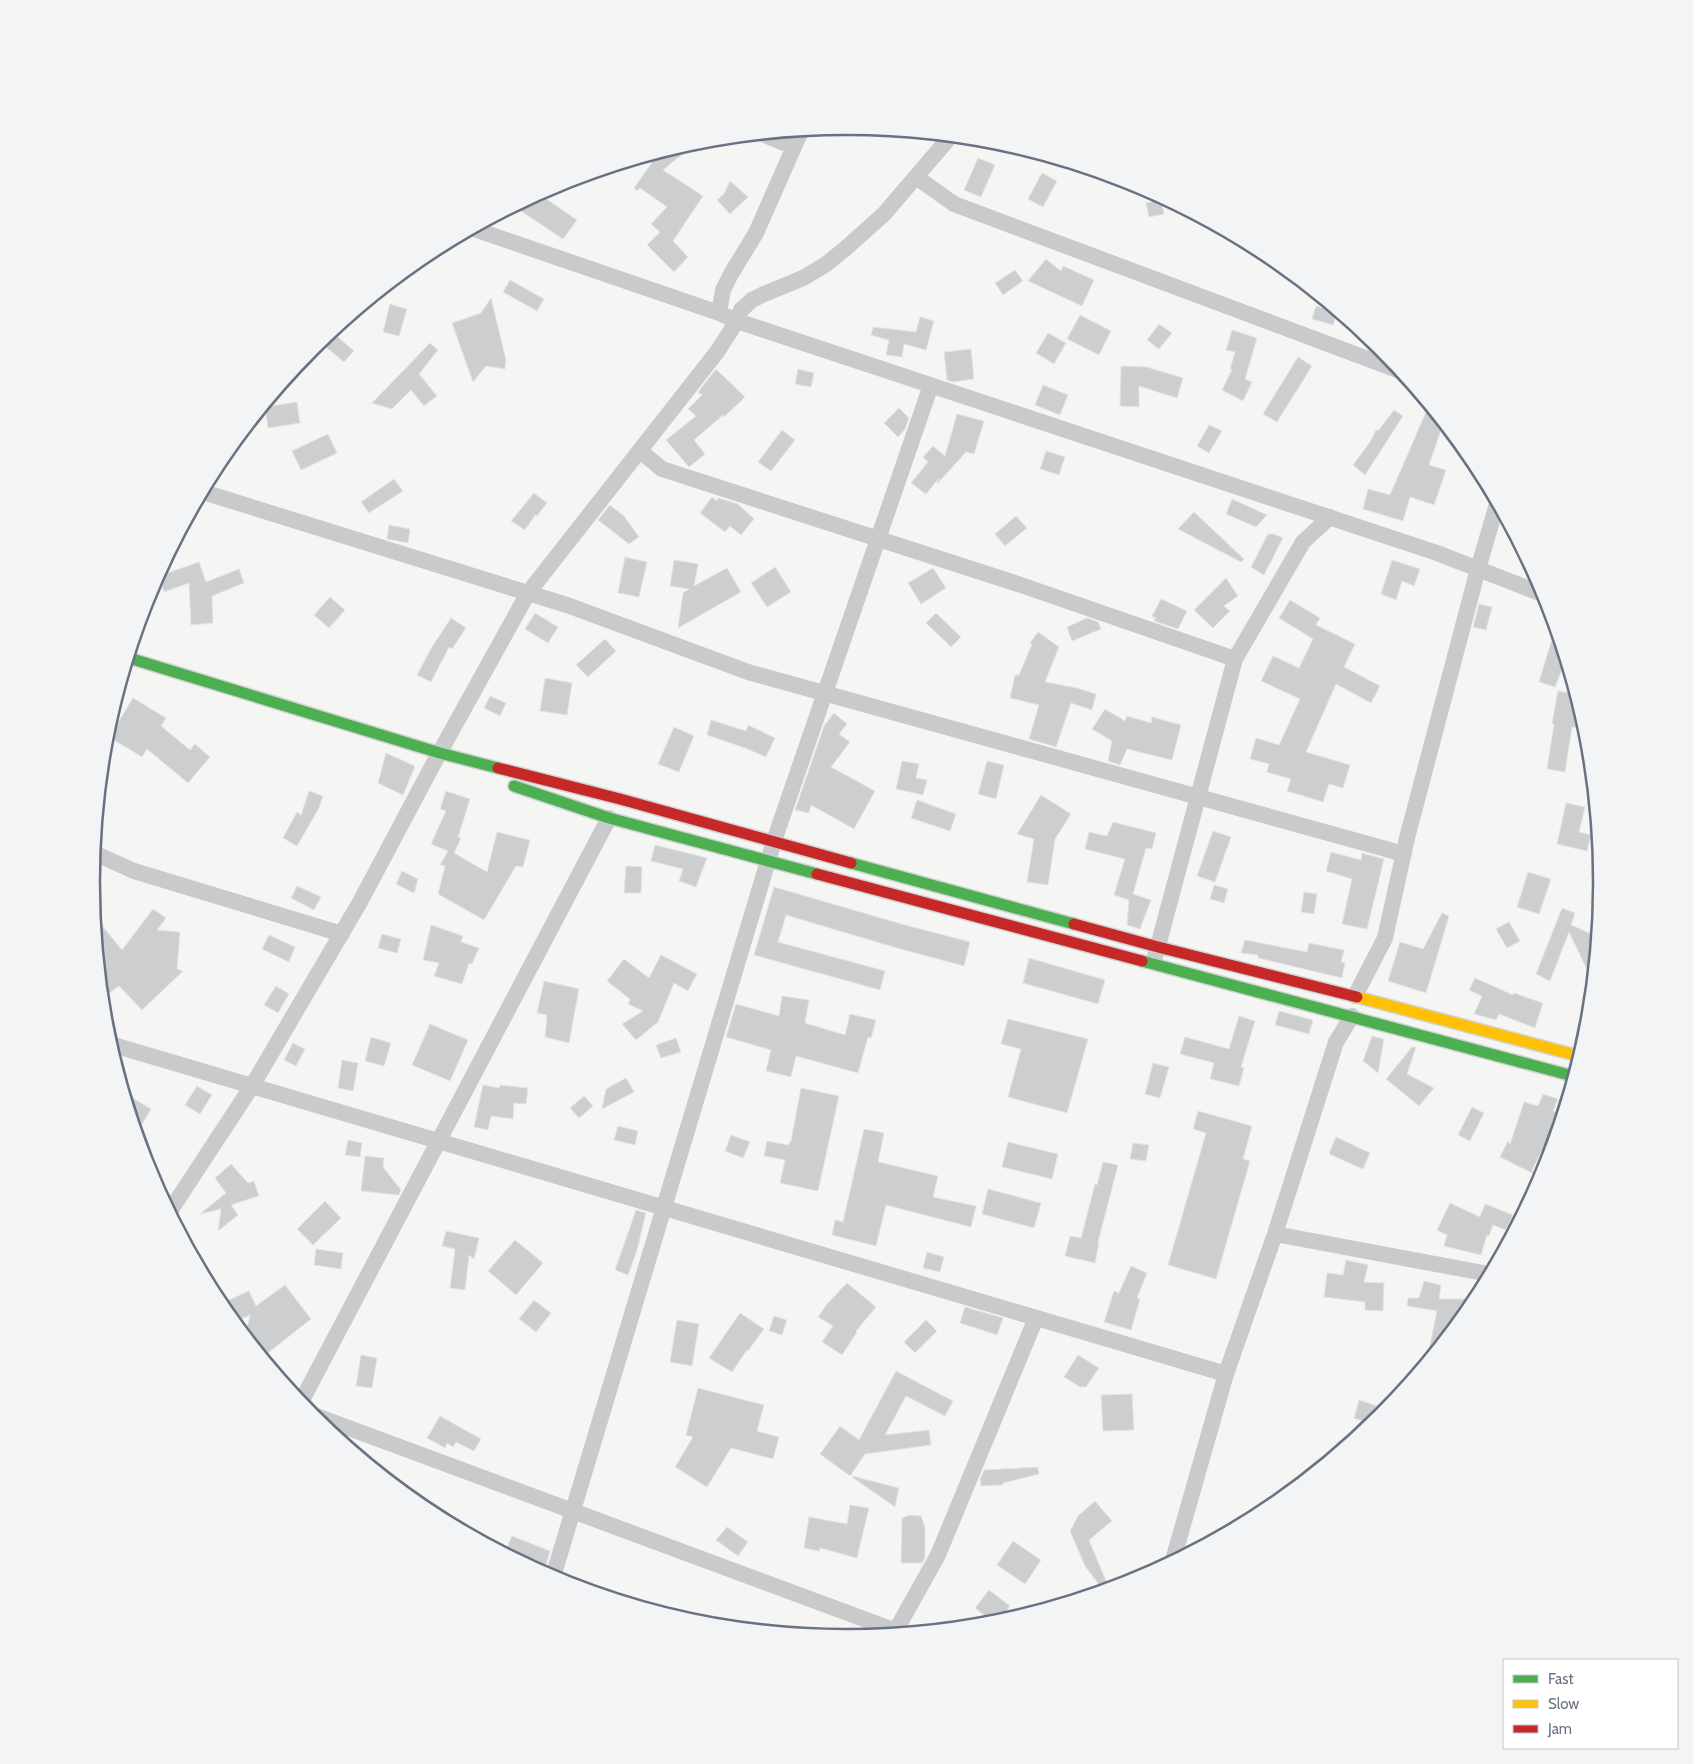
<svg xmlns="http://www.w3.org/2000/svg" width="1693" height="1764" viewBox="0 0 1693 1764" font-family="Cabin,sans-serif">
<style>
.building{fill:#cdcecf;stroke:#e4e4e4}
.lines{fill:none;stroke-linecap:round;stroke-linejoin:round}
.fast-casing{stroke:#d2d3d3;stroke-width:14}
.slow-casing{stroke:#d2d3d3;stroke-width:14}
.jam-casing{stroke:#d2d3d3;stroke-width:14}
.street{stroke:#cacacc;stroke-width:16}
.fast{stroke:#4caf50;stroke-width:11}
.slow{stroke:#ffc107;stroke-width:11}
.jam{stroke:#c62828;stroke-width:11}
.rim{fill:none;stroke:#687282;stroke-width:2.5}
</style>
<rect width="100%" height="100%" fill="#f5f5f4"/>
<!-- building -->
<path class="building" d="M697,142L663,170L703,196L673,241L688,257L674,272L647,245L660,232L651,224L667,207L640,188L637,191L634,188L658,154Z
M978,158L995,165L981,197L964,190Z
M1042,173L1057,181L1043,207L1028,199Z
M730,181L748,197L730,214L717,200L724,194Z
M539,194L577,220L563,239L521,211L528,200Z
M1161,200L1164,214L1149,217L1146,203Z
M1046,259L1061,271L1063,266L1094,280L1082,306L1028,281Z
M1015,270L1023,281L1003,295L995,283Z
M510,280L544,299L537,311L503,292Z
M491,298L506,360L505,369L486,366L473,382L452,323L481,313Z
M390,304L407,309L399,336L383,332Z
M1316,306L1337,312L1333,325L1312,319Z
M1080,315L1111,331L1099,355L1067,339Z
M920,317L934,321L926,350L904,344L902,357L886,355L889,340L871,335L873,327L916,332Z
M1159,324L1172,333L1159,349L1147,340Z
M1232,330L1257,338L1245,379L1252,382L1243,401L1222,390L1232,370L1230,369L1235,352L1226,350Z
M332,332L354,351L344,362L320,342Z
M1048,333L1066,343L1054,364L1036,353Z
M430,343L438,350L419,374L437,396L424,406L411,390L392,409L372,403Z
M971,349L974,379L953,382L947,380L944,352Z
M1298,357L1312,366L1277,422L1263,414Z
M1121,366L1147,367L1183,378L1177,398L1139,386V407L1120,406Z
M716,369L745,397L724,417L723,415L694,440L705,454L689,467L666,440L696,416L688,409L702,395L698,392Z
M798,369L814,373L811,387L795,384Z
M1043,385L1068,395L1060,415L1035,405Z
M297,402L300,423L268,428L265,407Z
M899,408L909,418L905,429L898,437L884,423Z
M1394,410L1403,416L1365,475L1353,465L1370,442L1376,430L1378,431Z
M1426,412L1436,416L1443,424L1429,465L1446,470L1434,505L1410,497L1403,521L1363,509L1368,489L1390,495Z
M957,414L984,421L974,454L966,452L937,484L939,478L926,494L911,483L928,462L923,457L933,446L945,456Z
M1209,425L1222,431L1209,453L1197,446Z
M782,430L795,440L771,471L758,462Z
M328,434L337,453L301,470L292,451Z
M1046,451L1065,457L1059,475L1040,469Z
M394,479L403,491L369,513L361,502Z
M534,493L547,503L537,516L535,515L525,530L511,521Z
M712,497L717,501L718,498L738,504L754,519L741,535L730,526L725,532L700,513Z
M1232,499L1267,515L1256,527L1226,514Z
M610,505L624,516L639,537L629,544L598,520Z
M1194,512L1244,559L1241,562L1178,529Z
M1016,516L1027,528L1005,546L995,534Z
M389,525L410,529L408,543L387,539Z
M1268,534H1274L1283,538L1264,575L1251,567Z
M625,557L647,562L639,597L618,593Z
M674,560L698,564L694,586L727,568L741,592L678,628L683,593L689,589L670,586Z
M1392,560L1420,569L1414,586L1402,581L1396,600L1381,594Z
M199,562L206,582L239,569L244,583L212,596L213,623L191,625L189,583L164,592L159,576Z
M775,567L791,592L767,607L751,583Z
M933,568L946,588L921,604L908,583Z
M1226,578L1238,596L1224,606L1230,611L1213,628L1194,610Z
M330,597L345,610L329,628L314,615Z
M1161,599L1187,611L1178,629L1154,621L1156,618L1152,616Z
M1290,600L1320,618L1316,625L1355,644L1344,667L1380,686L1371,703L1336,684L1306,752L1350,765L1343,788L1329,784L1323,802L1287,791L1291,779L1267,772L1269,764L1250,759L1256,738L1279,745L1300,699L1261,681L1273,656L1299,668L1313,639L1279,618Z
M1479,604L1492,607L1486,630L1473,627Z
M535,613L558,627L548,643L525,629Z
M936,613L961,637L951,647L926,623Z
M451,618L466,628L452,649L449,647L431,682L417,675L432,647Z
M1087,618L1098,622L1101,629L1072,641L1067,627Z
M1555,629L1565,662L1555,687L1539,682Z
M1038,632L1059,647L1045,682L1077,688L1096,694L1092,710L1071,703L1056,747L1029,739L1039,705L1010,698L1015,675H1019L1032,644L1030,643Z
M605,639L616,651L588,677L576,665Z
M545,678L572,683L567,715L540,711Z
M1558,691L1575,694L1586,730L1572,727L1565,772L1547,769L1554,724L1552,723Z
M490,696L506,703L500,716L484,708Z
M133,698L166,718L161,726L190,750L195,744L210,757L188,783L147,749L142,757L109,737Z
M1105,709L1125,721L1127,716L1151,723L1152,717L1181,725L1172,760L1127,749L1120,765L1108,761L1112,741L1092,729Z
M834,713L847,724L839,734L850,742L831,767L875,791L854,829L811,805L809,813L795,810L824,726Z
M711,720L746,731L748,725L775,738L766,757L745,748L707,735Z
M674,727L694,736L679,772L658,764Z
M386,753L415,766L403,795L378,783Z
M902,761L919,764L916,778L927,780L923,795L896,789Z
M987,761L1004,765L996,799L978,794Z
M309,791L323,796L319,808L297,846L283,838L297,812L301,815Z
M446,791L470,799L458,837L461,838L454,853L487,872L497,832L530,840L523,867L516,866L484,920L438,894L445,866L440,865L448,851L431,844L446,811L440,809Z
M1041,795L1071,814L1055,839L1048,885L1027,882L1034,839L1017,834Z
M917,800L956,814L950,831L911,818Z
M1566,803L1585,807L1579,832L1591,835L1587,851L1557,844Z
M1113,822L1156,833L1152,849L1146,848L1133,894L1151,900L1140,929L1127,925L1129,900L1114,895L1125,859L1085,849L1089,832L1107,836Z
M1213,831L1231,837L1215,882L1197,876Z
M655,845L707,858L696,887L679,881L683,869L651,861Z
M1331,852L1361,860L1362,853L1384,859L1367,929L1342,924L1352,879L1326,871Z
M626,866L642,867L641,893H624Z
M402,871L418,879L414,893L396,884Z
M1528,872L1551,879L1539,914L1517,907Z
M1214,885L1228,889L1224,903L1210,899Z
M297,886L321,897L314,910L291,898Z
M774,887L905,925L970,942L964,966L897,948L786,915L778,942L885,971L880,990L754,955Z
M1304,892L1317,894L1314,914L1301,912Z
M1562,908L1575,913L1571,925L1596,936L1592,980L1569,932L1550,981L1536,974Z
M153,909L166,918L157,930L180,932L177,969L183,971L142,1010L119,986L108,994L101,985L95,917L122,950Z
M1442,913L1449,916L1426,993L1388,981L1400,942L1423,949Z
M1509,922L1520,941L1507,948L1496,929Z
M431,925L463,936L461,942L479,948L472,964L469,963L462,984L434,976L439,963L423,960Z
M382,934L401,939L397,953L378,948Z
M269,935L295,947L289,962L262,949Z
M1245,940L1307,952L1309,943L1344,950L1341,962L1345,963L1342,978L1258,958V955L1241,953Z
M661,955L697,974L688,991L674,983L658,1022L636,1040L622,1024L643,1011L628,1004L630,999L607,981L624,959L649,978Z
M1029,958L1105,980L1098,1004L1023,983Z
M1475,978L1513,995L1514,993L1543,1003L1535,1028L1499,1014L1496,1020L1474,1014L1482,996L1469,990Z
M544,981L579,989L569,1043L545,1037L547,1015L537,1013Z
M276,986L289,994L278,1013L264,1005Z
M782,996L809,1000L805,1023L845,1035L850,1014L876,1020L871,1038L868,1037L858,1073L796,1056L791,1077L766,1071L771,1050L726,1037L736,1004L779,1016Z
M1279,1011L1313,1020L1309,1034L1275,1025Z
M1239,1016L1255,1021L1241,1067L1244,1068L1239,1086L1210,1079L1214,1063L1180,1054L1185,1037L1229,1049Z
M1008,1019L1088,1039L1067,1113L1008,1097L1021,1049L1001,1044Z
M430,1024L468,1040L450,1081L412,1065Z
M1372,1036L1384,1039L1378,1073L1363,1061Z
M371,1037L391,1043L384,1066L365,1061Z
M676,1038L681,1052L661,1058L656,1045Z
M293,1043L305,1049L296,1066L284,1060Z
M1412,1047H1416L1407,1074L1434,1088L1419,1106L1386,1079Z
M342,1060L358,1063L353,1091L338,1088Z
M1153,1063L1169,1067L1160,1098L1145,1094Z
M626,1078L634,1092L602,1109L606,1089Z
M483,1085L499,1088L500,1085L528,1088L526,1104L514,1103L513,1119L491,1116L488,1130L474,1127Z
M197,1086L212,1095L200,1114L185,1105Z
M801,1088L839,1096L818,1191L780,1183L785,1160L764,1156L767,1141L788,1145L791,1141Z
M126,1094L151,1109L137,1133L134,1122Z
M1543,1094L1558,1099L1553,1111L1561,1114L1557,1129L1554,1128L1532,1170L1536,1175L1500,1157L1508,1141L1510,1144L1524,1102L1538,1106Z
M584,1096L593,1106L579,1118L570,1108Z
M1472,1107L1484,1113L1470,1141L1458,1135Z
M1198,1111L1252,1126L1243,1159L1250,1161L1216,1279L1168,1265L1206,1133L1193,1129Z
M618,1126L638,1131L635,1145L614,1140Z
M864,1129L884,1133L878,1162L938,1176L933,1197L976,1206L971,1227L886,1205L876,1246L832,1235L835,1220L843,1222Z
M731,1135L750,1142L743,1158L725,1151Z
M1336,1137L1370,1153L1363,1169L1329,1154Z
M348,1140L362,1143L360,1157L345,1155Z
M1008,1142L1058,1154L1052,1179L1002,1167Z
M1133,1143L1149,1145L1146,1161L1130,1159Z
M365,1156L384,1158L383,1167L401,1190L399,1195L361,1191Z
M1103,1162L1118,1165L1098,1242L1099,1243L1095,1263L1065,1256L1070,1236L1081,1238L1095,1184L1097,1185Z
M231,1164L248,1183L254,1181L259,1196L231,1205L238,1215L218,1231L221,1209L200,1214L226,1193L215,1178Z
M988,1189L1041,1203L1034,1228L982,1214Z
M325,1201L341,1218L313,1245L297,1229Z
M1450,1203L1480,1217L1485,1204L1513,1215L1506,1230L1493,1225L1489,1236L1487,1235L1481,1255L1444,1246L1447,1235L1437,1230Z
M636,1210L646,1213L637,1250L628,1275L615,1270Z
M446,1231L479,1238L474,1259L469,1255L465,1290L450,1288L455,1249L442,1246Z
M515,1240L543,1263L516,1295L488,1271Z
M316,1249L343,1253L341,1269L314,1265Z
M927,1252L944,1257L940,1272L923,1268Z
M1346,1260L1368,1265L1364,1282L1384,1283L1383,1311L1365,1310V1302L1324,1297L1327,1273L1343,1275Z
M1131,1266L1147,1273L1137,1298L1140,1299L1131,1330L1104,1322L1114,1291L1119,1293Z
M1424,1281L1441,1285L1439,1299H1476L1464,1314H1456L1453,1328L1427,1359L1437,1311L1407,1306L1408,1298H1419Z
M847,1283L876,1307L856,1331L857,1332L842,1355L822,1342L833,1326L818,1317L827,1304Z
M285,1285L311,1319L264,1356L246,1335L250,1315L235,1322L220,1304L249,1291L256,1306Z
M534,1300L551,1313L536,1332L519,1319Z
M965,1307L1003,1318L997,1335L960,1323Z
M740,1313L764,1329L748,1351L747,1350L732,1372L709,1358Z
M774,1316L787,1320L782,1335L769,1331Z
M677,1320L699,1324L692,1366L670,1362Z
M926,1320L937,1331L915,1353L904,1342Z
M361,1355L377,1358L372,1388L356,1386Z
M1078,1355L1099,1368L1086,1387H1080L1064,1377Z
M896,1371L953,1401L945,1416L906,1396L885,1435L929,1430L931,1445L865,1454L850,1476L820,1454L840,1426L859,1440Z
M698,1388L764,1405L757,1431L779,1437L773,1459L731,1448L707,1487L675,1467L693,1437L686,1435Z
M1132,1394L1134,1430L1103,1431L1101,1395Z
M1359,1400L1386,1409L1371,1424L1354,1418Z
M440,1416L481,1439L474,1451L456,1442L453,1447L447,1443L445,1448L427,1438Z
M1038,1467L1039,1474L1003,1483V1485L981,1486L980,1479L984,1470Z
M852,1476L899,1488L895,1507L852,1477Z
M1095,1501L1112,1521L1089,1540L1109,1588L1103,1590L1085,1566L1070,1531L1078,1516Z
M850,1505L869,1508L857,1558L820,1548L819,1551L804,1548L809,1517L847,1524Z
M910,1515L921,1516L925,1527V1558L922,1563H901L902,1518Z
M727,1527L748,1542L738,1556L716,1540Z
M512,1536L550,1551L544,1572L505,1552Z
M1013,1541L1041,1560L1025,1584L997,1565Z
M989,1590L1010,1606L998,1621L994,1623L975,1608Z"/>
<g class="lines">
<defs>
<path id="fast" d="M129,658L440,753L498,768
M514,786L609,818L817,874
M851,863L1074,924
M1142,961L1573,1076"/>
<path id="slow" d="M1357,997L1579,1056"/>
<path id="jam" d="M498,768L620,799L851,863
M817,874L1142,961
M1074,924L1158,947L1357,997"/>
</defs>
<!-- fast casing -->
<use href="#fast" class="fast-casing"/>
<!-- slow casing -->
<use href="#slow" class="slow-casing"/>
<!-- jam casing -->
<use href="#jam" class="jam-casing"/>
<!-- street -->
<path class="street" d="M765,135L794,147
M916,177L954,204L1400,371
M474,229L719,313L737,321L1437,553L1545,595
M719,313L723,290L731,274L756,233L801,131
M640,451L662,469L1021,585L1235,659
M203,492L528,593L717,352L737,321L741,310L752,300L764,294L803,278L825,265L846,248L884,214L950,137
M94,853L134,871L342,934
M1155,957L1235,659L1303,542L1330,517
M1355,996L1385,938L1407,838L1478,569L1497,504
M110,1044L1226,1374
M170,1211L252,1086L360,902L436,759L528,593L567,605L748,672L1404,854
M1275,1234L1489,1274
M301,1402L609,818
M311,1414L899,1632
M1173,1560L1226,1374L1275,1234L1336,1042L1352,1016
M553,1577L774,841L931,385
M895,1632L938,1555L1036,1318"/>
<!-- fast -->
<use href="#fast" class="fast"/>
<!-- slow -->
<use href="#slow" class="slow"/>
<!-- jam -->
<use href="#jam" class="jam"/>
</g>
<!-- crop -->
<path d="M0 0H1693V1764H0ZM846 135H847A746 746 0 0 1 1593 881V883A746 746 0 0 1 847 1629H846A746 746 0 0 1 100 883V881A746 746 0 0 1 846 135Z" fill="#f3f4f5" fill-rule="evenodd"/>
<path class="rim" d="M846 135H847A746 746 0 0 1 1593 881V883A746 746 0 0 1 847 1629H846A746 746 0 0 1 100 883V881A746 746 0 0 1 846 135Z"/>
<!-- legend -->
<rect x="1503" y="1659" width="175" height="90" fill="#ffffff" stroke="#c3c7cd"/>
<rect x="1513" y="1675" width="25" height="8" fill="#4caf50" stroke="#c3c7cd"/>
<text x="1548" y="1684" font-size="15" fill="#687282">Fast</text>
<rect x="1513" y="1700" width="25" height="8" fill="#ffc107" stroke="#c3c7cd"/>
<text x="1548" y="1709" font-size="15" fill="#687282">Slow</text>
<rect x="1513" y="1725" width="25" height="8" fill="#c62828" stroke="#c3c7cd"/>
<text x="1548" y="1734" font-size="15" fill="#687282">Jam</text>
</svg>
